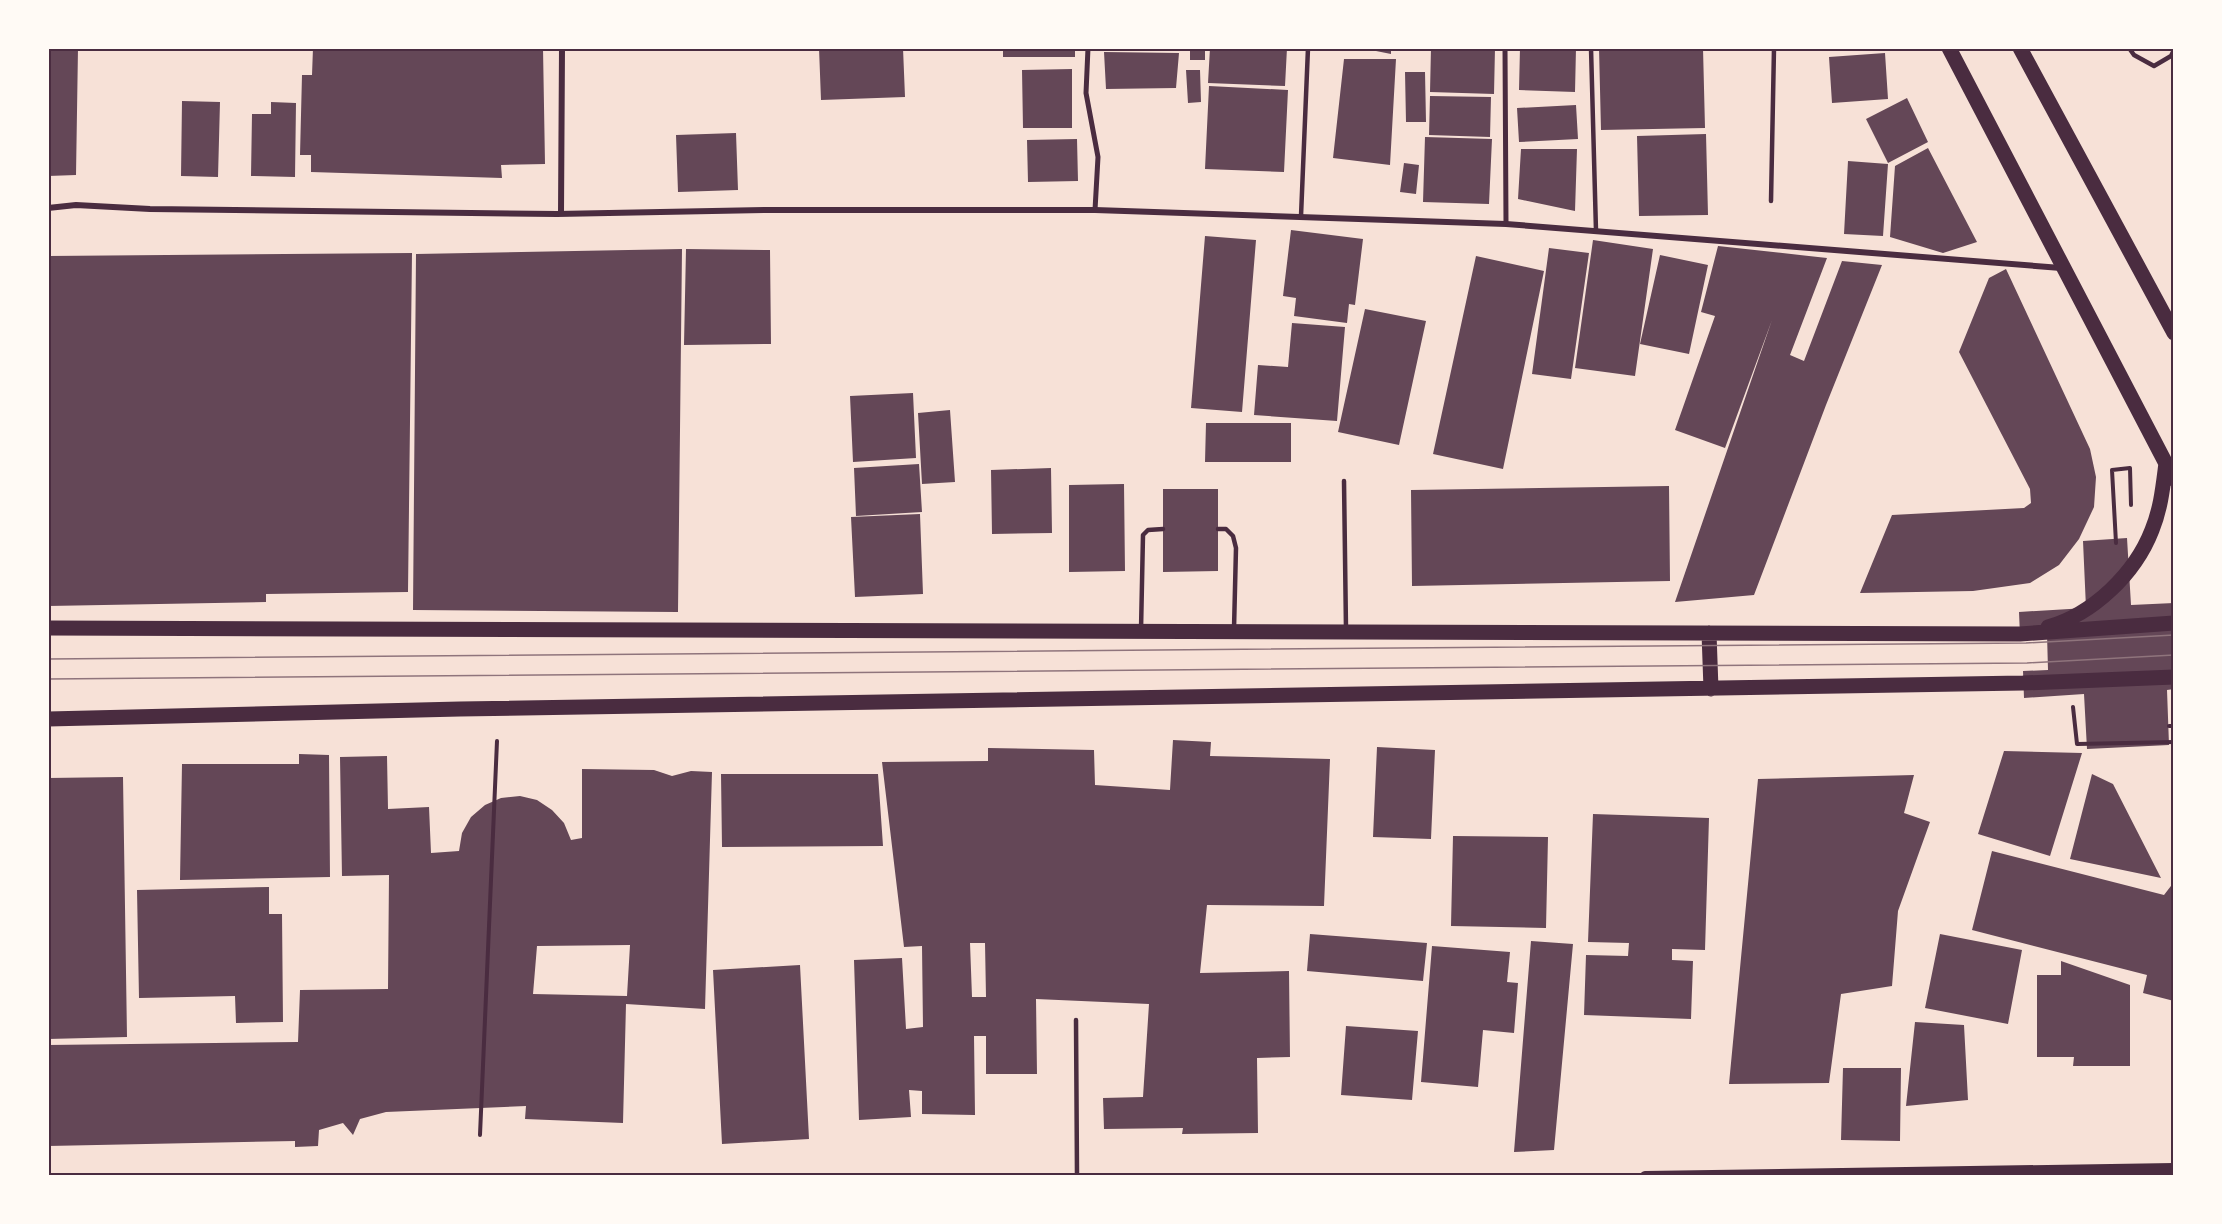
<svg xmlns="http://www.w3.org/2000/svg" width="2222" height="1224" viewBox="0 0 2222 1224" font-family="Manrope,sans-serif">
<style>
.building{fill:#644757;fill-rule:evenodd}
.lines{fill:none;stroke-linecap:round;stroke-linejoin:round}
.path{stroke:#4a2c40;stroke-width:4}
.service{stroke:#4a2c40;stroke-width:4.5}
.pedestrian{stroke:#4a2c40;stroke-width:5}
.minor{stroke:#4a2c40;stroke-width:6}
.tertiary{stroke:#4a2c40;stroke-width:10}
.primary{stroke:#4a2c40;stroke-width:15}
.tram{stroke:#8f747c;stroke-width:1.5}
.neatline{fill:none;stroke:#4a2c40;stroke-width:2}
</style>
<rect width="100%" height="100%" fill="#f7e1d7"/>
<!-- building -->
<path class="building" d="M48,48H78L76,175L48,176Z
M313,48H543L545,164L501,165L502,178L311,172V155H300L302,75H312Z
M819,48H903L905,97L821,100Z
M1003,48H1075V57H1003Z
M1190,48H1205V60H1190Z
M1210,48H1287L1285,86L1208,83Z
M1366,48H1391V54L1366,49Z
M1431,48H1495L1494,94L1430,92Z
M1520,48H1576L1575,92L1519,90Z
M1599,48H1703L1705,128L1601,130Z
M1104,52L1179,53L1176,88L1106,89Z
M1885,53L1888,99L1832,103L1829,57Z
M1344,59H1396L1390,165L1333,158Z
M1072,69V128H1023L1022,70Z
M1186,70H1200L1201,102L1188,103Z
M1405,72H1425L1426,122H1406Z
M1209,86L1288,90L1284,172L1205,169Z
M1430,96L1491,97L1490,137L1429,135Z
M1907,98L1928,142L1888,163L1866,119Z
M182,101L220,102L218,177L181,176Z
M271,102L296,103L295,177L251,176L252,114H271Z
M1576,105L1578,139L1519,142L1517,108Z
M736,133L738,190L678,192L676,135Z
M1706,134L1708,215L1639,216L1637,136Z
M1425,137L1492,139L1489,204L1423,202Z
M1077,139L1078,181L1028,182L1027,140Z
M1928,148L1977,242L1943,253L1890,237L1895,166Z
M1521,149H1577L1575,211L1518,199Z
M1848,161L1888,164L1883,236L1844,234Z
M1404,163L1419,165L1416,194L1400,192Z
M1291,230L1363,239L1355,305L1349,304L1347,323L1294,316L1296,298L1283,296Z
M1205,236L1256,240L1242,412L1191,408Z
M1593,240L1653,249L1635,376L1575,368Z
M1718,246L1827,258L1790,355L1804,361L1842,261L1882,265L1826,405L1754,595L1675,602L1772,320L1725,448L1675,430L1715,316L1701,312Z
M1549,248L1589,253L1571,379L1532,374Z
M682,249L678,612L413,610L416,254Z
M686,249L770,250L771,344L684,345Z
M412,253L408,592L266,594V602L48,606V256Z
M1660,255L1708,265L1689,354L1640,344Z
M1476,256L1544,271L1503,469L1433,454Z
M2006,269L2090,449L2096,477L2094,507L2079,539L2059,565L2030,583L1973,591L1860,593L1892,515L2024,508L2031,503L2030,489L1959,352L1989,278Z
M1365,309L1426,321L1399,445L1338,432Z
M1292,323L1345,327L1337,421L1254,415L1258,365L1288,367Z
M913,393L916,458L853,462L850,396Z
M950,410L955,482L922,484L918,413Z
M1206,423H1291V462H1205Z
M919,464L922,512L856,516L854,468Z
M1051,468L1052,533L992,534L991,470Z
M1124,484L1125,571L1069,572V485Z
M1669,486L1670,581L1412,586L1411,490Z
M1163,489H1218V571L1163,572Z
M920,514L923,594L855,597L851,517Z
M2127,538L2131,605L2174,603V689L2167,690L2169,745L2087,749L2084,694L2024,698L2023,671L2048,670L2047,634L2020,636L2019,612L2086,608L2083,541Z
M1173,740L1211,742L1210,756L1330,759L1324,906L1207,905L1200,973L1289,971L1290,1057L1257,1058L1258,1133L1182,1134L1183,1128L1104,1129L1103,1098L1143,1097L1149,1004L1036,999L1037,1074H986V1036H974L975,1115L922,1114V1091L909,1090L911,1117L859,1120L854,960L902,958L906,1029L923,1027L922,946L904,947L882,762L988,761V748L1094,750L1095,785L1170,790ZM970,943H985L986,997H972Z
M1377,747L1435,750L1431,839L1373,837Z
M2004,751L2082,753L2050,856L1978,834Z
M299,754L329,755L330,877L180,880L182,764H299Z
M387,756L388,809L429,807L431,853L459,851L462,833L471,817L485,805L501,798L520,796L537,800L552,810L564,823L571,840L582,838V769L654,770L672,776L691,771L712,772L705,1009L626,1004L623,1123L525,1119L526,1106L386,1112L360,1119L353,1135L343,1123L319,1130L318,1146L295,1147V1141L48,1146V1045L298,1042L300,990L388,989L389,875L342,876L340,757ZM630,945L627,996L533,994L537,946Z
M721,774H878L883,846L722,847Z
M2092,774L2113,784L2161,878L2070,859Z
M1914,775L1904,813L1930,822L1898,911L1892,986L1841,994L1829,1083L1729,1084L1758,779Z
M123,777L127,1037L48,1039V778Z
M1593,814L1709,818L1705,950L1672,949V960L1693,961L1691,1019L1584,1015L1586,955L1628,956L1629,943L1588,942Z
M1453,836L1548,837L1546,928L1451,926Z
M1992,851L2164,895L2174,882V1001L2143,993L2147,975L1972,930Z
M269,887V914H282L283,1022L236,1023L235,996L139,998L137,890Z
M1310,934L1427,943L1423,981L1307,971Z
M1940,934L2022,950L2008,1024L1925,1008Z
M1531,941L1573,944L1554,1150L1514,1152Z
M1432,946L1510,952L1507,982L1518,983L1514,1033L1483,1030L1478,1087L1421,1082Z
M2061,961L2130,985V1066H2073L2074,1057H2037V975H2061Z
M800,965L809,1139L722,1144L713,970Z
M1915,1022L1964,1025L1968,1100L1906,1106Z
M1346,1026L1418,1031L1412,1100L1341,1095Z
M1843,1068H1901L1900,1141L1841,1140Z"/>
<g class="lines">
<!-- path -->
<path class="path" d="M2116,543L2112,470L2130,468L2131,505
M2073,707L2077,744L2174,742
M2169,726H2174
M480,1135L497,741"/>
<!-- service -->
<path class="service" d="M1591,48L1596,231
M2129,48L2134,55L2154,66L2171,56L2174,50
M1771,201L1774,48
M1301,216L1308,48
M1344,481L1346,629
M1218,529H1226L1233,536L1236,548L1234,629
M1141,630L1143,535L1148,530L1163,529
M1076,1020L1077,1176"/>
<!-- pedestrian -->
<path class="pedestrian" d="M1088,48L1086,93L1098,157L1095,210
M1505,48L1506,224"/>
<!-- minor -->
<path class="minor" d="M48,208L76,205L150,209L557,214L766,210H1095L1506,224L2061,268
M561,213L562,48"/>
<!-- tertiary -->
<path class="tertiary" d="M1645,1176L2174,1168"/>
<!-- primary -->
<path class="primary" d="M1949,48L2174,479
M2020,48L2174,333
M2048,627C2093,614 2135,574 2152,530C2161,508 2163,486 2166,463
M48,628L2020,634L2174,623
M1709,633L1711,689
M48,719L460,709L2023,683L2174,677"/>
<!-- tram -->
<path class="tram" d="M48,659L2026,643L2174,635
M48,679L2027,663L2174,655"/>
</g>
<!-- border -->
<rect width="2222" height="1224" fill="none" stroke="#fffaf5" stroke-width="99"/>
<rect x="50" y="50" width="2122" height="1124" class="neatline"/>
</svg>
